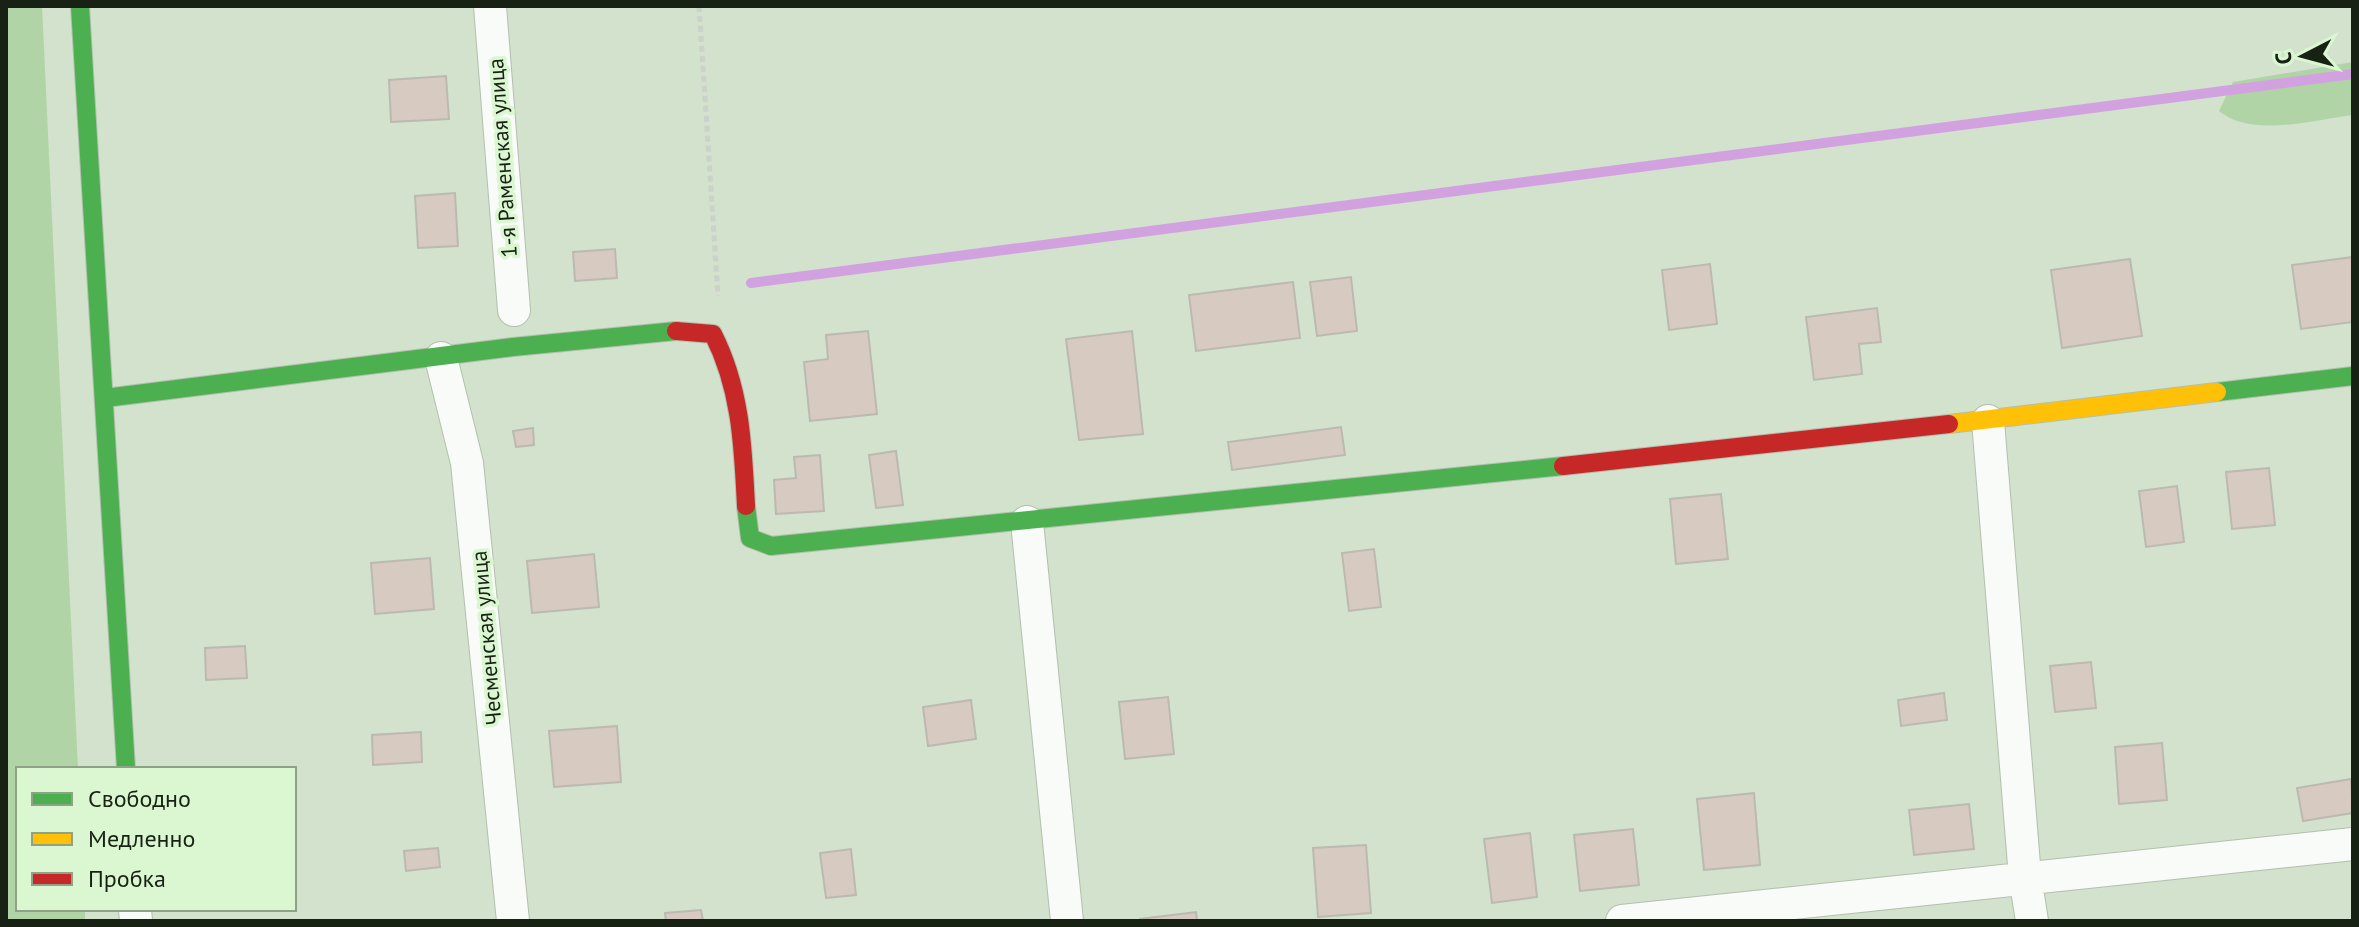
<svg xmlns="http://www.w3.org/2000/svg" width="2359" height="927" viewBox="0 0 2359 927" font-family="'PT Sans',sans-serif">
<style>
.green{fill:#b1d4a6}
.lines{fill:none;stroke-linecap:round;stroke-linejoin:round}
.stream{stroke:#d1a2df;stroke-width:10}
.building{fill:#d6cac1;stroke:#bcbab0;stroke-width:2}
.street-casing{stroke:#b3bfaf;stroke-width:34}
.fast-casing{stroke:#b3bfaf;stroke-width:20}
.slow-casing{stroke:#b3bfaf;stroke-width:20}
.jam-casing{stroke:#b3bfaf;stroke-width:20}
.path{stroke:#ccd1ca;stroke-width:5;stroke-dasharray:6 4;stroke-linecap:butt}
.street{stroke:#f8fbf8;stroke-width:32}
.fast{stroke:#4caf50;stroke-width:18}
.slow{stroke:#ffc107;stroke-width:18}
.jam{stroke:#c62828;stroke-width:18}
.labels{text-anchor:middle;stroke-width:7;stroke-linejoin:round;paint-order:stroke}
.street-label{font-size:22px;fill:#182214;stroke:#dbf7d2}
</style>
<rect width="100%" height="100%" fill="#d2e2cd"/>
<!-- green -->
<path class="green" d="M6,6H42L78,769H18V909H85V921H6Z
M2353,62V115C2313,120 2251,138 2219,111L2233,82Z"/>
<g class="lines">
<!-- stream -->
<path class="stream" d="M751,283L2353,74"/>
</g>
<!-- building -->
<path class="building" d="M446,76L449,119L391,122L389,80Z
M455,193L458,246L418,248L415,196Z
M615,249L617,278L575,281L573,252Z
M2353,257V322L2301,329L2292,265Z
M2130,259L2142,336L2062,348L2051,270Z
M1710,264L1717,324L1669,330L1662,270Z
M1351,277L1357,331L1317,336L1310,282Z
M1293,282L1300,338L1196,351L1189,295Z
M1877,308L1881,342L1859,344L1862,374L1814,380L1806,317Z
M868,331L877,414L810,421L804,362L828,359L826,335Z
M1132,331L1143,434L1079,440L1066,339Z
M1341,427L1345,455L1232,470L1228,442Z
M533,428L534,445L516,447L513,431Z
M896,451L903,505L876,508L869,455Z
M820,455L824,511L776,514L774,480L796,478L794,457Z
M2269,468L2275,525L2232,529L2226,472Z
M2177,486L2184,542L2146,547L2139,491Z
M1721,494L1728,559L1676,564L1670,499Z
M1374,549L1381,607L1349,611L1342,553Z
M594,554L599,607L532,613L527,561Z
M430,558L434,609L375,614L371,563Z
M245,646L247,678L206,680L205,648Z
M2091,662L2096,708L2055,712L2050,666Z
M1944,693L1947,720L1901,726L1898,700Z
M1168,697L1174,754L1125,759L1119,702Z
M971,700L976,739L928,746L923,707Z
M617,726L621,782L554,787L549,731Z
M421,732L422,762L373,765L372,735Z
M2162,743L2167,800L2119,804L2115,747Z
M2351,779L2353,813L2303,821L2297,788Z
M1754,793L1760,865L1704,870L1697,799Z
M1969,804L1974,849L1914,855L1909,810Z
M1633,829L1639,885L1580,891L1574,835Z
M1530,833L1537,897L1492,903L1484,839Z
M1366,845L1371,913L1318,917L1313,848Z
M438,848L440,867L406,871L404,851Z
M851,849L856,895L826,898L820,853Z
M701,910L703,921H666L665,913Z
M1196,912L1197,921H1140V919Z"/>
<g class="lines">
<defs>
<path id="street" d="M490,6L514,310
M441,358L467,463L513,921
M1988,421L2025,877L2032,921
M1027,522L1067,921
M135,909L136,921
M1622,921L2353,844"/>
<path id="fast" d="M80,6L126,769
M2217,392L2353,376
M105,398L513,347L676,331
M746,506L750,538L771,546L1563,466"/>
<path id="slow" d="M1949,424L2217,392"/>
<path id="jam" d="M676,331L713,334C741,389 743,446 746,506
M1563,466L1949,424"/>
</defs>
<!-- street casing -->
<use href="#street" class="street-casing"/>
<!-- fast casing -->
<use href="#fast" class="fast-casing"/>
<!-- slow casing -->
<use href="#slow" class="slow-casing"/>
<!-- jam casing -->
<use href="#jam" class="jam-casing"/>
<!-- path -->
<path class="path" d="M699,6L718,296"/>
<!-- street -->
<use href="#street" class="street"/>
<!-- fast -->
<use href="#fast" class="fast"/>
<!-- slow -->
<use href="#slow" class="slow"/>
<!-- jam -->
<use href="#jam" class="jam"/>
</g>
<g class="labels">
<!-- street labels -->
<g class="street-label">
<text transform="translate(502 158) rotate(-94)" y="8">1-я Раменская улица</text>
<text transform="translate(486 638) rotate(-95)" y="8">Чесменская улица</text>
</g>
</g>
<!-- border -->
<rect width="2359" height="927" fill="none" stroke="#182214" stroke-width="16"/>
<!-- legend -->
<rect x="16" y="767" width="280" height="144" fill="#dbf7d2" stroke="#8da286" stroke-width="2"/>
<rect x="32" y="793" width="40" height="12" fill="#4caf50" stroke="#8da286" stroke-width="2"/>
<text x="88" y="807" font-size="24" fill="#182214">Свободно</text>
<rect x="32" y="833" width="40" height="12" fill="#ffc107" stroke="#8da286" stroke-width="2"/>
<text x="88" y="847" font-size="24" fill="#182214">Медленно</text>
<rect x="32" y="873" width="40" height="12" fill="#c62828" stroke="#8da286" stroke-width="2"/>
<text x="88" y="887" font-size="24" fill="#182214">Пробка</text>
<!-- north arrow -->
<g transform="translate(2303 56) rotate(264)" stroke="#dbf7d2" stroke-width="6" paint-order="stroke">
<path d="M0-6L14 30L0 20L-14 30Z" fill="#182214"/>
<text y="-12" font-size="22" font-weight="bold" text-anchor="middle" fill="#182214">С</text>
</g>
</svg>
